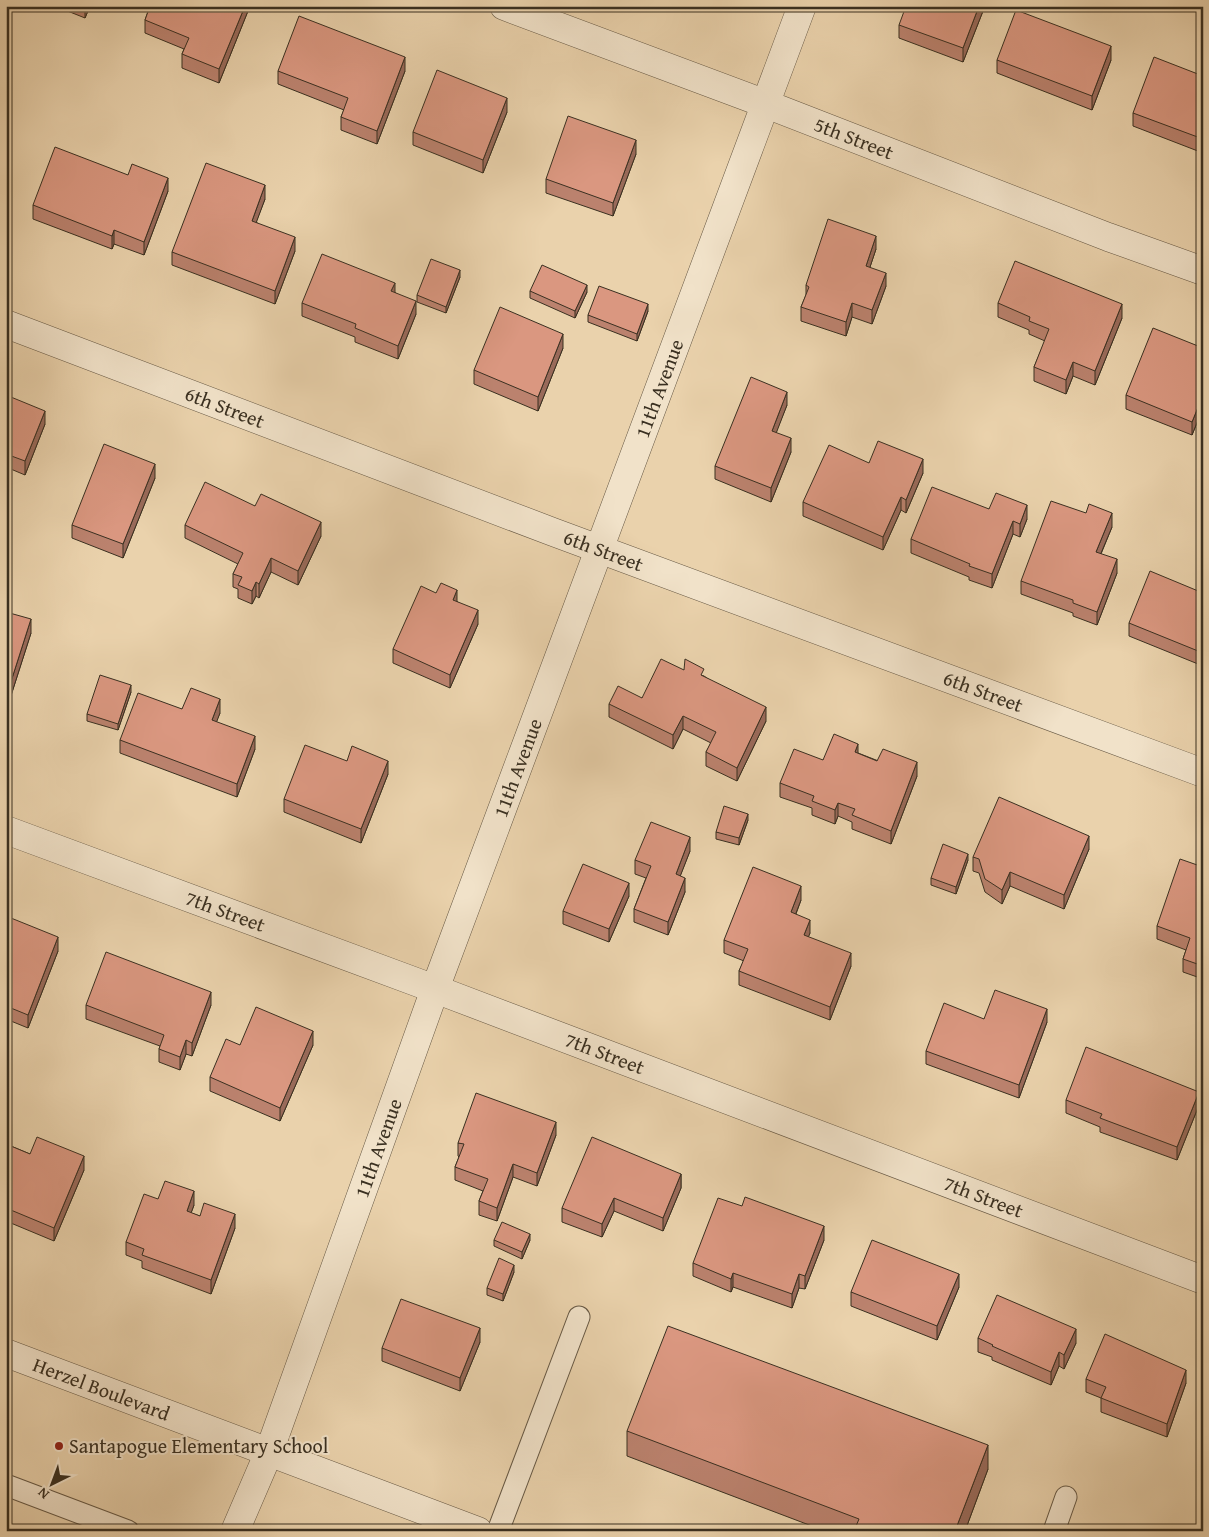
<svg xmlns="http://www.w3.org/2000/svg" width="1209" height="1537" viewBox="0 0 1209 1537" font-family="'Gentium Book Plus',serif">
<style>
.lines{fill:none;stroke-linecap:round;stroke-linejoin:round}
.service-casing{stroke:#665844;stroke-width:23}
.minor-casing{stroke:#665844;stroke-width:29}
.tertiary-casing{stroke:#665844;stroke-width:29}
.service{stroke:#f1e2c9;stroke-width:21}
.minor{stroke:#f1e2c9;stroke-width:28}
.tertiary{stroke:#f1e2c9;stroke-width:28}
.wall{fill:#bb826e;stroke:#3a3021}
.shaded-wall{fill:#996a5a;stroke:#3a3021}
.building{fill:#da9780;stroke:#3a3021}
.poi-dot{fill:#8f2418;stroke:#f1e2c9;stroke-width:2}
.labels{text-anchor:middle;stroke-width:4;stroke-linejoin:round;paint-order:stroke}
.street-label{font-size:20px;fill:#3a3021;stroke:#f1e2c9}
.poi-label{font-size:20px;fill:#3a3021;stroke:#f1e2c9;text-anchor:start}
</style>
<rect width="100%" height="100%" fill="#ead2ac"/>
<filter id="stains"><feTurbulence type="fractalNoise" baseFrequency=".004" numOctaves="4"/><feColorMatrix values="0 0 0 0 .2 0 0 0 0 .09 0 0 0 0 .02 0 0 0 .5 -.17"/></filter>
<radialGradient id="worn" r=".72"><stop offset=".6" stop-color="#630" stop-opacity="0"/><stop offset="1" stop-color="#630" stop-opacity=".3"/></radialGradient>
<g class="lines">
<defs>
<path id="service" d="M6,1485L128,1531
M498,1531L579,1317
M1054,1531L1066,1497"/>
<g id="minor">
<path id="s1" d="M504,6L766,104L1108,237L1203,271"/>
<path id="s2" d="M6,324L553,532L1203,773"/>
<path id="s3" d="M6,830L435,989L1203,1280"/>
<path id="s4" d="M235,1531L269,1452L435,989L802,6"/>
</g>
<g id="tertiary">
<path id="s5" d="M6,1353L478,1531"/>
</g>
</defs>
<!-- service casing -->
<use href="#service" class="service-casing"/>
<!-- minor casing -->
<use href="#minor" class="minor-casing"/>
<!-- tertiary casing -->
<use href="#tertiary" class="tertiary-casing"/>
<!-- service -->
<use href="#service" class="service"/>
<!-- minor -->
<use href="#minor" class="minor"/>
<!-- tertiary -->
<use href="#tertiary" class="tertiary"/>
</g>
<!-- wall -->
<path class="wall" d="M55,6H90L85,18Z
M150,6H250L219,83L182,68V54L184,49L145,33V20Z
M983,6V11L963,62L899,38V25Z
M997,60H1111L1092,110L997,73Z
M278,71H405L377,144L341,130V117L344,110L278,84Z
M1203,76V153L1133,126V113Z
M507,112L483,173L413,145V132Z
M636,154L613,216L546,193V179Z
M168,191L144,255L114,244L112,249L33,219V205Z
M265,199L256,222L295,251L275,304L172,265V252Z
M876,249L870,267L886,286L872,324L852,317L846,336L801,321V307L806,295V285Z
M460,277L446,313L417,302V295Z
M530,291L587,292L575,318L530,298Z
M395,292L416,314L398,359L355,342V337L302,316V303Z
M998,303L1122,318L1095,385L1073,376L1066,394L1034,381V367L1045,341L1029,334V330L998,317Z
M648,311L637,341L588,322V315Z
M563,348L538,411L474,384V370Z
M1203,348V408L1192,435L1126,409V395Z
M6,395L45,424L25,475L6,467Z
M787,405L776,432L791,452L771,502L715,479V466Z
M869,463L923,473L906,513L901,510L883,550L803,516V502Z
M155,478L123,558L72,538V525Z
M255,506L321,536L298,585L271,572L259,598L256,596L252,604L238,598V589L233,587V574L238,564L185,538V525Z
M989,509L1027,519L1020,537L1013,534L992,588L969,580V577L911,553V539Z
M1112,527L1101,554L1117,573L1097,625L1073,616V613L1021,594V581Z
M1203,593V666L1129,636V623Z
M457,601L478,624L450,688L393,663V649Z
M6,612L31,633L7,708H6Z
M684,670L704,676L766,721L737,781L706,766V752L711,743L683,729L673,749L609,717V704L642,698Z
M131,692L118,730L87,721V714Z
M182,709L220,713L216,722L255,749L237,797L120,753V740Z
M858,753L917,776L891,844L852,829V822L838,816L835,824L812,815V808L780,797V783L823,760Z
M347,761L388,774L361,843L284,812V799Z
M748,820L739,845L716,839V832Z
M1089,849L1064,909L1010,886L1002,904L985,892L979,873L973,871V857Z
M690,851L680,876L685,892L668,935L634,922V909L646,878L635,874V860Z
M968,860L956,894L931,885V878Z
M1203,867V979L1183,972V959L1186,950L1157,939V926Z
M629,896L609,942L563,924V911Z
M801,900L796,914L810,933L808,937L851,966L830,1020L739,985V971L744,961L724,953V940Z
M6,916L58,951L28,1028L6,1019Z
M86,1005H211L192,1056L186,1054L180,1070L159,1062V1049L160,1046L86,1019Z
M984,1019L1047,1022L1019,1098L926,1064V1051Z
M240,1045H313L280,1121L210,1091V1077Z
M1066,1100L1199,1105L1177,1160L1100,1132V1127L1066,1113Z
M556,1135L537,1186L513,1177L497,1221L479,1215V1201L483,1191L455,1180V1167L459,1157L458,1156V1143Z
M6,1144L30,1154L84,1170L54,1241L6,1221Z
M681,1174V1188L663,1231L614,1211L602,1237L562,1222V1208Z
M158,1199L194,1205L191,1213L235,1228L211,1294L142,1268V1261L126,1255V1242Z
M494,1240H530L522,1259L494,1246Z
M824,1240L805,1289L799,1288L792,1308L733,1287L731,1292L693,1276V1263Z
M514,1272L503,1301L487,1295V1288Z
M959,1287L937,1340L851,1306V1292Z
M978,1338L1076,1343L1064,1369L1059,1366L1051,1385L992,1360V1357L978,1352Z
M480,1342L460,1391L382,1361V1348Z
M1086,1379L1186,1383L1167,1437L1101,1412V1398L1086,1392Z
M627,1431L988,1469L965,1531H825L627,1456Z
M1203,1465V1485L1200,1484V1471Z"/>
<!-- shaded-wall -->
<path class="shaded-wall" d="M85,6H90L85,18Z
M245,6H250L219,83V69Z
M979,6H983V11L963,62V48Z
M1111,46V60L1092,110V96Z
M405,57V71L377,144V131Z
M507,98V112L483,173V160Z
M8,105V119L6,122V108Z
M636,140V154L613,216V203Z
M168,178V191L144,255V242Z
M265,185V199L252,234V221Z
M114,230V244L112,249V236Z
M876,236V249L866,279V266Z
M295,237V251L275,304V291Z
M460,270V277L446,313V307Z
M886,273V286L872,324V310Z
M395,283V297L391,291Z
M587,285V292L575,318V311Z
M416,301V314L398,359V346Z
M852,303V317L846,336V322Z
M648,304V311L637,341V334Z
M1122,304V318L1095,385V371Z
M563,334V348L538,411V397Z
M1073,362V376L1066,394V380Z
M787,392V405L772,444V431Z
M1203,395V408L1192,435V422Z
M45,411V424L25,475V461Z
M791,438V452L771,502V488Z
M923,459V473L906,513V500Z
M155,464V478L123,558V544Z
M901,497V510L883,550V537Z
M1027,505V519L1020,537V524Z
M1112,513V527L1096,565V552Z
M1013,521V534L992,588V574Z
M321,522V536L298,585V571Z
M271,558V572L259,598V584Z
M1117,559V573L1097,625V612Z
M256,582V596L252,604V591Z
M457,590V604L453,600Z
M478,610V624L450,688V675Z
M31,619V633L7,708V694Z
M131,685V692L118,730V724Z
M220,699V713L212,734V720Z
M766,707V721L737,781V768Z
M683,716V729L673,749V735Z
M255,736V749L237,797V784Z
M858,744V757L855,752Z
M388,761V774L361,843V829Z
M917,762V776L891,844V831Z
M838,803V816L835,824V810Z
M748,814V820L739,845V838Z
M1089,836V849L1064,909V895Z
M690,837V851L676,887V874Z
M968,854V860L956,894V887Z
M1010,872V886L1002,904V890Z
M685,878V892L668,935V922Z
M629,883V896L609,942V929Z
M801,886V900L791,926V912Z
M810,920V933L804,948V935Z
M58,937V951L28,1028V1015Z
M851,953V966L830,1020V1007Z
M211,992V1005L192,1056V1043Z
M1047,1009V1022L1019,1098V1085Z
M313,1031V1045L280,1121V1108Z
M186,1040V1054L180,1070V1057Z
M1199,1092V1105L1177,1160V1147Z
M556,1122V1135L537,1186V1173Z
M84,1156V1170L54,1241V1228Z
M513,1164V1177L497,1221V1208Z
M681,1174V1188L663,1231V1218Z
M194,1191V1205L187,1224V1211Z
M614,1198V1211L602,1237V1224Z
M235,1214V1228L211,1294V1280Z
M824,1226V1240L805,1289V1276Z
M530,1234V1240L522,1259V1252Z
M514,1265V1272L503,1301V1294Z
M733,1273V1287L731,1292V1279Z
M799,1274V1288L792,1308V1294Z
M959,1274V1287L937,1340V1326Z
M480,1328V1342L460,1391V1378Z
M1076,1329V1343L1064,1369V1355Z
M1059,1352V1366L1051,1385V1372Z
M1186,1370V1383L1167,1437V1424Z
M988,1445V1469L965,1531H955Z"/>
<!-- building -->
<path class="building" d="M150,6H245L219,69L182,54L189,38L145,20Z
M906,6H979L963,48L899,25Z
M1016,10L1111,46L1092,96L997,60Z
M299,16L405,57L377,131L341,117L348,98L278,71Z
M1154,57L1203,76V139L1133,113Z
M437,70L507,98L483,160L413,132Z
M568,116L636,140L613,203L546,179Z
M55,147L128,175L132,164L168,178L144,242L114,230L112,236L33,205Z
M206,163L265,185L252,221L295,237L275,291L172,252Z
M828,219L876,236L866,266L886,273L872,310L852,303L846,322L801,307L809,287L806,285Z
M322,254L395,283L391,291L416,301L398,346L355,328L356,324L302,303Z
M431,259L460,270L446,307L417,295Z
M1015,261L1122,304L1095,371L1073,362L1066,380L1034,367L1049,329L1029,321L1030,317L998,303Z
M542,265L587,285L575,311L530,291Z
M599,286L648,304L637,334L588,315Z
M500,307L563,334L538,397L474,370Z
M1153,328L1203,348V395L1192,422L1126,395Z
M751,377L787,392L772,431L791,438L771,488L715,466Z
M6,395L45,411L25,461L6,454Z
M878,441L923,459L906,500L901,497L883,537L803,502L829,445L869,463Z
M104,444L155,464L123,544L72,525Z
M205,482L255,506L261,494L321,522L298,571L271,558L259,584L256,582L252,591L238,585L242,577L233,574L243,553L185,525Z
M932,487L989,509L996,493L1027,505L1020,524L1013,521L992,574L969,566L970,564L911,539Z
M1051,501L1086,513L1089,504L1112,513L1096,552L1117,559L1097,612L1073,603V600L1021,581Z
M1150,571L1203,593V653L1129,623Z
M441,583L457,590L453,600L478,610L450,675L393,649L421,586L436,593Z
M6,612L31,619L7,694H6Z
M661,659L684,670L685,659L704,669L701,675L766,707L737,768L706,752L716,732L683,716L673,735L609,704L618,686L642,698Z
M100,675L131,685L118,724L87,714Z
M191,688L220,699L212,720L255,736L237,784L120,740L138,693L182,709Z
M834,734L858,744L855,752L877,761L883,749L917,762L891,831L852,815L855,809L838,803L835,810L812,801L814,796L780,783L794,749L823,760Z
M305,745L347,761L352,746L388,761L361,829L284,799Z
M999,797L1089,836L1064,895L1010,872L1002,890L985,879L979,859L973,857Z
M724,806L748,814L739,838L716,832Z
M651,822L690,837L676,874L685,878L668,922L634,909L651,866L635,860Z
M943,844L968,854L956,887L931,878Z
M1180,859L1203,867V966L1183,959L1190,938L1157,926Z
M583,864L629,883L609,929L563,911Z
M753,867L801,886L791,912L810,920L804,935L851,953L830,1007L739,971L748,949L724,940Z
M6,916L58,937L28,1015L6,1006Z
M106,952L211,992L192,1043L186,1040L180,1057L159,1049L164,1035L86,1005Z
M995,990L1047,1009L1019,1085L926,1051L944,1003L984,1019Z
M256,1007L313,1031L280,1108L210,1077L226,1039L240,1045Z
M1086,1047L1199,1092L1177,1147L1100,1118L1102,1114L1066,1100Z
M476,1093L556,1122L537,1173L513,1164L497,1208L479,1201L488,1179L455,1167L464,1144L458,1143Z
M37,1137L84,1156L54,1228L6,1208V1144L30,1154Z
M592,1137L681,1174L663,1218L614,1198L602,1224L562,1208Z
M165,1181L194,1191L187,1211L200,1216L204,1203L235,1214L211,1280L142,1255L144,1249L126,1242L144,1194L158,1199Z
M745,1197L824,1226L805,1276L799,1274L792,1294L733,1273L731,1279L693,1263L718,1198L742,1206Z
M502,1222L530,1234L522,1252L494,1240Z
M872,1240L959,1274L937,1326L851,1292Z
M499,1258L514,1265L503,1294L487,1288Z
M997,1295L1076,1329L1064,1355L1059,1352L1051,1372L992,1346L993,1345L978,1338Z
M401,1299L480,1328L460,1378L382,1348Z
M668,1326L988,1445L955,1531H854L859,1519L627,1431Z
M1105,1334L1186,1370L1167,1424L1101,1398L1106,1387L1086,1379Z
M1203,1465V1472L1200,1471Z"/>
<!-- markers -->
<circle class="poi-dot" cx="59" cy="1446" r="5"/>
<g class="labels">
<!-- street labels -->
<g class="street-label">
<text dy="7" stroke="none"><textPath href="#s1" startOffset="374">5th Street</textPath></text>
<text dy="7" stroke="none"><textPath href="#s4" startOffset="1219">11th Avenue</textPath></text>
<text dy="7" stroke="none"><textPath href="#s2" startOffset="234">6th Street</textPath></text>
<text dy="7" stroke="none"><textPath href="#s2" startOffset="639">6th Street</textPath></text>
<text dy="7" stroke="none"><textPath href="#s2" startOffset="1044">6th Street</textPath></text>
<text dy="7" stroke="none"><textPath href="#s4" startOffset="814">11th Avenue</textPath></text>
<text dy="7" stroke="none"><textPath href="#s3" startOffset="234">7th Street</textPath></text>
<text dy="7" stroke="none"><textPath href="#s3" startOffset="639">7th Street</textPath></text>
<text dy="7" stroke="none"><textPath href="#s4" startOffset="409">11th Avenue</textPath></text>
<text dy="7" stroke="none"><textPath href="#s3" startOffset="1044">7th Street</textPath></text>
<text dy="7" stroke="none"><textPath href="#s5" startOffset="102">Herzel Boulevard</textPath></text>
</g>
<!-- poi labels -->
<g class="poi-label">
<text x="69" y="1453">Santapogue Elementary School</text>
</g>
</g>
<!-- margin -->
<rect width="1209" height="1537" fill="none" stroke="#ead2ac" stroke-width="25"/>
<rect x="8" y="8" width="1194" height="1522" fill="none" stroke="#3a3021" stroke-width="2.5"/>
<rect x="12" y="12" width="1184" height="1512" fill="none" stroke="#3a3021"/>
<!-- north arrow -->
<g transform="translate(52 1484) rotate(222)" stroke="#f1e2c9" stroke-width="4" paint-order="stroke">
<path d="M0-4L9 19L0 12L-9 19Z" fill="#3a3021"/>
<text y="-8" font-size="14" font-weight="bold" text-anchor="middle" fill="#3a3021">N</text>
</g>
<rect width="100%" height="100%" filter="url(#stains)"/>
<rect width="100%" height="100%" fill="url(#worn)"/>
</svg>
